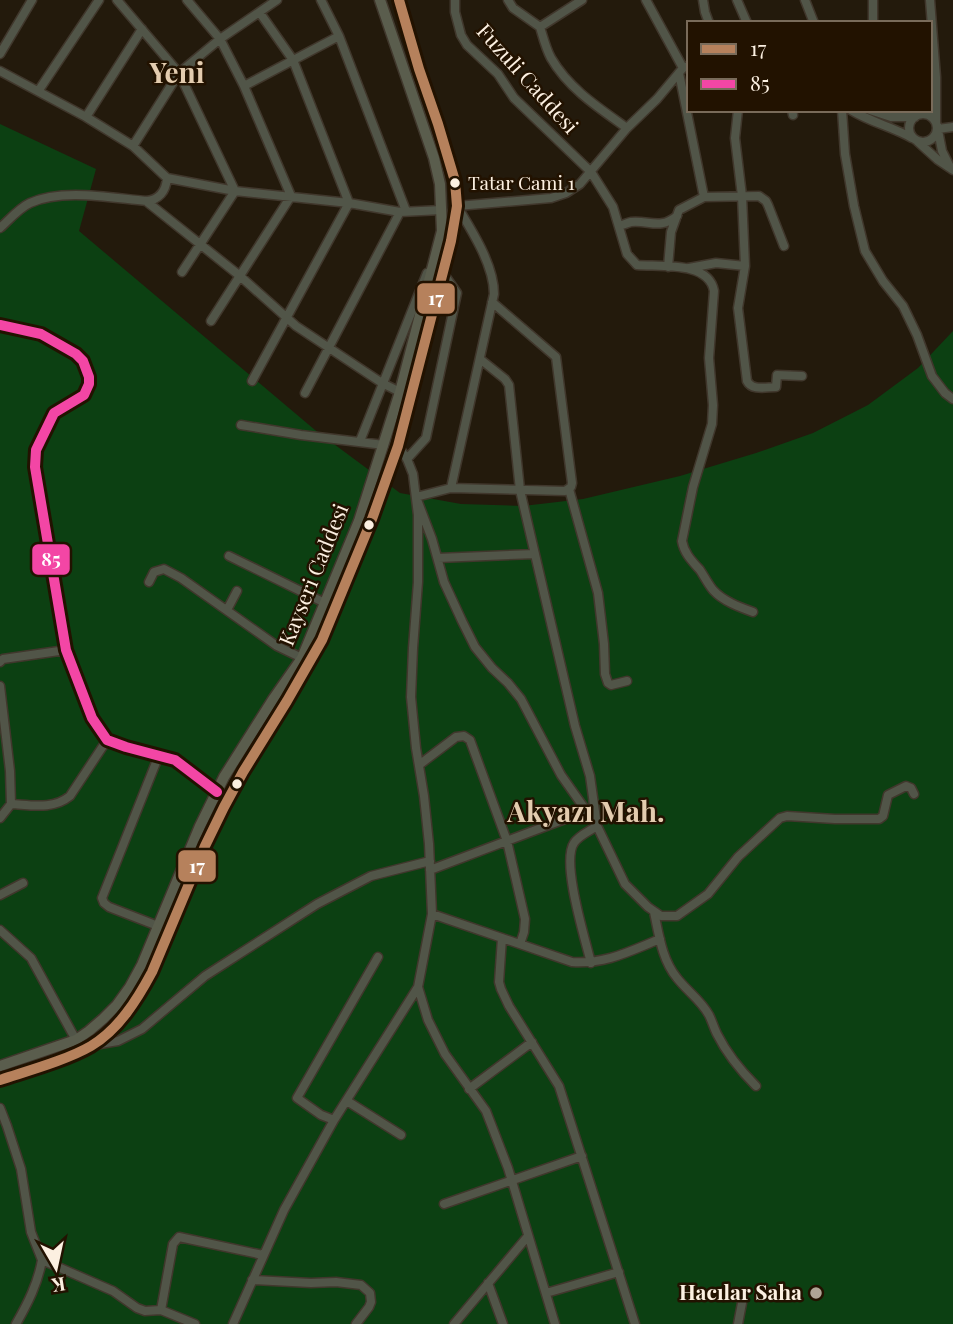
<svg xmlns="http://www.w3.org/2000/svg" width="953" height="1324" viewBox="0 0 953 1324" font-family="'Playfair Display',serif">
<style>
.green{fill:#0c4012}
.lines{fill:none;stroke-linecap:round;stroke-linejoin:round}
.minor-casing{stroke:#40372c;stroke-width:11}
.major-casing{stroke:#40372c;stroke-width:13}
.minor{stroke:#515548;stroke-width:8}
.major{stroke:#5a5d4d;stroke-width:10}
.bus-1-casing{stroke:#221200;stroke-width:16}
.bus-2-casing{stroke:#221200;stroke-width:16}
.bus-1{stroke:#b6815c;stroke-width:10}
.bus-2{stroke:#f346a5;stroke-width:10}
.bus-dot{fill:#fcf0e1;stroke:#221200;stroke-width:2.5}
.poi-dot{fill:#b0a596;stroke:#221200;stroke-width:2.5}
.labels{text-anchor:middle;stroke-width:5;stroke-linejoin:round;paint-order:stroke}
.bus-label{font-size:19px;fill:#fcf0e1;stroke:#221200;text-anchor:start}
.street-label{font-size:21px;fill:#fcf0e1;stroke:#221200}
.poi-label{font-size:21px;font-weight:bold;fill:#fcf0e1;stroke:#221200;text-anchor:end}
.district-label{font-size:28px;font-weight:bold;fill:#e3ccaf;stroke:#221200}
.line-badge{stroke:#221200;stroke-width:2.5}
.badge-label{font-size:19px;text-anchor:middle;font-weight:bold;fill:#fff}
</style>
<rect width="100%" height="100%" fill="#231a0c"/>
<!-- green -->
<path class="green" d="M0,124L96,169L79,231L315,430L400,493L461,504L523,506L583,499L680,476L756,453L813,433L868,405L918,368L953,331V1324H0Z"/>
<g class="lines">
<defs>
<path id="minor" d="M117,0L179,73L235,191
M187,0L220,39L244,86
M321,0L339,36
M455,0V12L461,35L467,45L498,74L514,98L591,172L613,207L627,254L637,265C660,267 709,261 714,291L709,358L713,405L712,424L693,487L682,541C684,553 692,561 700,570C704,576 708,584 713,590C723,601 739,607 753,612
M508,0L513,8L540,27
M582,0L540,27C543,37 546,49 551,58C569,89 599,108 627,128
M646,0L683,68
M703,0L705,12L709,23
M737,0L747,23
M805,0L814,23
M930,0L936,77V122
M873,23V0
M0,54L32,0
M0,71L86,117L133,146L167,178L235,191L349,203L400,212L442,210
M679,73L704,197
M39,90L99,0
M738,110L735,138L742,196L745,266L738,308L747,381C752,391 766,387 776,387L777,375L802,376
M792,110L793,115
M842,110L845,154L854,206L865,251L883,281L903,306L917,335L932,376L945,393L953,399
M851,110C870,122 893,127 912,138
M870,110L891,117H915
M909 128a14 14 0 1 1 28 0a14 14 0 1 1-28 0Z
M86,117L142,29
M938,129L953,127
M938,130L942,151L950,167
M917,141L938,160L953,170
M133,146L179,73L220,39L277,0
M146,201L240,276L296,326L382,383L400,392
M619,226C623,225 627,223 631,222C649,220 660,230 677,216
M0,228C9,220 19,208 30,203C62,188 112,198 146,201C159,200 166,191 167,178
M668,267L671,232L679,210L704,197L759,196L766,201L768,205L784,246
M689,268L716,263L745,266
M182,272L235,191
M492,302L556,357L572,483L571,487L565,491L451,488L416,497L432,539L444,582L462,621L475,647L492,668L508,683L521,699L561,775L597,826L625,884L648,907L661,916H677L708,894L738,857L780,818L787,816L835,819H879L883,816L888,795L906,786L911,788L914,794
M211,321L291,196L244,86L339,36L406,211
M0,325L41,334L76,354L83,361L89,377V384L84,395L54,413L36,450L35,467L66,650L92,718L107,740L126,747L175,760L217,792
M480,359L505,379L509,385L520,490L575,726L590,776L597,826C590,831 579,835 574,843C561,862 585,938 591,963
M252,381L349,203L293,60L260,13
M305,393L400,212
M241,425L301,435L384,445
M360,441L427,273
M407,459L426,438L457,293L443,273
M451,488L494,294C494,265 472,231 457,206L551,198L566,193L580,184L627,128L657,99L683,68L689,66
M569,489L598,593L604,644L605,674L608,683L611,685L627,681
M229,556L325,603
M438,558L535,554
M149,582L154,572L164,569L181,578L277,646L302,658
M227,610L237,591
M0,662L3,659L66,650
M0,686L10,771L11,804L0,818
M419,765L456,737L464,736L470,740L507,841L525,919L524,932L520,944
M11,804C31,805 53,810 70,796L107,740
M430,870L586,811
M0,895L23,883
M654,912C659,935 662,960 677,978C687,991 701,1000 709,1015C712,1021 714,1028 717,1034C727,1054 741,1071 756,1086
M432,914L572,962C606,964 628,952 660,939
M158,926L109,907L104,903L102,898L159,755
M0,930L31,958L76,1040
M502,938L499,982L501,989L509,1006L559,1086L635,1324
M418,987L428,1020L445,1054L486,1111L508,1168L555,1324
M94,1045L118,1041L142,1029L205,976L317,904L371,876L430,861
M469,1089L532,1042
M347,1101L401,1135
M0,1108L7,1126L21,1169L31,1232L42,1260L113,1291L137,1308L145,1311L161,1310L195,1324
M334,1120L321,1115L297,1098L378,957
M444,1204L582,1156
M252,1280L311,1283L336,1282L361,1285L370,1293L371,1302L369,1307L356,1324
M488,1283L503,1324
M546,1293L619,1272
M161,1310L173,1244L179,1237L263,1255
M16,1324C28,1303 38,1283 42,1260
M233,1324L284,1210L334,1120L418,987L432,914L429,844L424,796L416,748L411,697L413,648L418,582V515L413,474L407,459L398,446
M454,1324L528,1236
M738,1324L742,1303"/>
<path id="major" d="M0,1066L76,1040L89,1031L103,1019L117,1005L130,987L142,965L200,826L224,777L274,698L302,658L359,521L400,392L442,231L440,184L434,158L380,0
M0,1080C27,1071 67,1060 91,1046C119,1029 137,1000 152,972L205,846L224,807L243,772L287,701L322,640L372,519L398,446L451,241L457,206L455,181L438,124L419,69L399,0"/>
</defs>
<!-- minor casing -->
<use href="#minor" class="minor-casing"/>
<!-- major casing -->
<use href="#major" class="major-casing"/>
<!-- minor -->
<use href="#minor" class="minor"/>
<!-- major -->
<use href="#major" class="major"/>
<defs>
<path id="bus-1" d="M0,1080C27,1071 67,1060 91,1046C119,1029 137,1000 152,972L205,846L224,807L243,772L287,701L322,640L372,519L398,446L451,241L457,206L455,181L438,124L419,69L399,0"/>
<path id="bus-2" d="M0,325L41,334L76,354L83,361L89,377V384L84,395L54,413L36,450L35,467L66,650L92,718L107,740L126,747L175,760L217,792"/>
</defs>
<!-- bus-1 casing -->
<use href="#bus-1" class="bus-1-casing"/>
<!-- bus-2 casing -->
<use href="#bus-2" class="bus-2-casing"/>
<!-- bus-1 -->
<use href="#bus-1" class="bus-1"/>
<!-- bus-2 -->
<use href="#bus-2" class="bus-2"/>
</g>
<!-- markers -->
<g class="bus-dot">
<circle cx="455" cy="183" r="6"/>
<circle cx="369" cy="525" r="6"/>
<circle cx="237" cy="784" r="6"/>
</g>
<circle class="poi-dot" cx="816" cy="1293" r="7"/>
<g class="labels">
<!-- bus labels -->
<g class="bus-label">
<text x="468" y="190">Tatar Cami 1</text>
</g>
<!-- street labels -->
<g class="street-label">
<text transform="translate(527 79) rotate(48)" y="7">Fuzuli Caddesi</text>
<text transform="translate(314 575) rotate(-68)" y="7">Kayseri Caddesi</text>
</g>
<!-- poi labels -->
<g class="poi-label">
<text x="802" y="1300">Hacılar Saha</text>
</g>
<!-- district labels -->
<g class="district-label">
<text x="177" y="83">Yeni</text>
<text x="586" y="822">Akyazı Mah.</text>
</g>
</g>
<g class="line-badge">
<rect x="416" y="282" width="40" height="33" rx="7" fill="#b6815c"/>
<rect x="31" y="543" width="40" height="33" rx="7" fill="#f346a5"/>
<rect x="177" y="849" width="40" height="34" rx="7" fill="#b6815c"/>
</g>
<g class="badge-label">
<text x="436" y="305">17</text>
<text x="51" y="566">85</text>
<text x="197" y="873">17</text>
</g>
<!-- legend -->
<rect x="687" y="21" width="245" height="91" fill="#221200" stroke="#796b5a" stroke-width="2"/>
<rect x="701" y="44" width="35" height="10" fill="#b6815c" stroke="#796b5a" stroke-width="2"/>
<text x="750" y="56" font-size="21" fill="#fcf0e1">17</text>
<rect x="701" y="79" width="35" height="10" fill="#f346a5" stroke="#796b5a" stroke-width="2"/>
<text x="750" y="91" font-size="21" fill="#fcf0e1">85</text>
<!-- north arrow -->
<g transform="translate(56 1268) rotate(171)" stroke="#221200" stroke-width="5" paint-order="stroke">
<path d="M0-5L12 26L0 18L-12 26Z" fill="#fcf0e1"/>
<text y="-10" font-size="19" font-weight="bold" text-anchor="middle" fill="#fcf0e1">K</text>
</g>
</svg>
